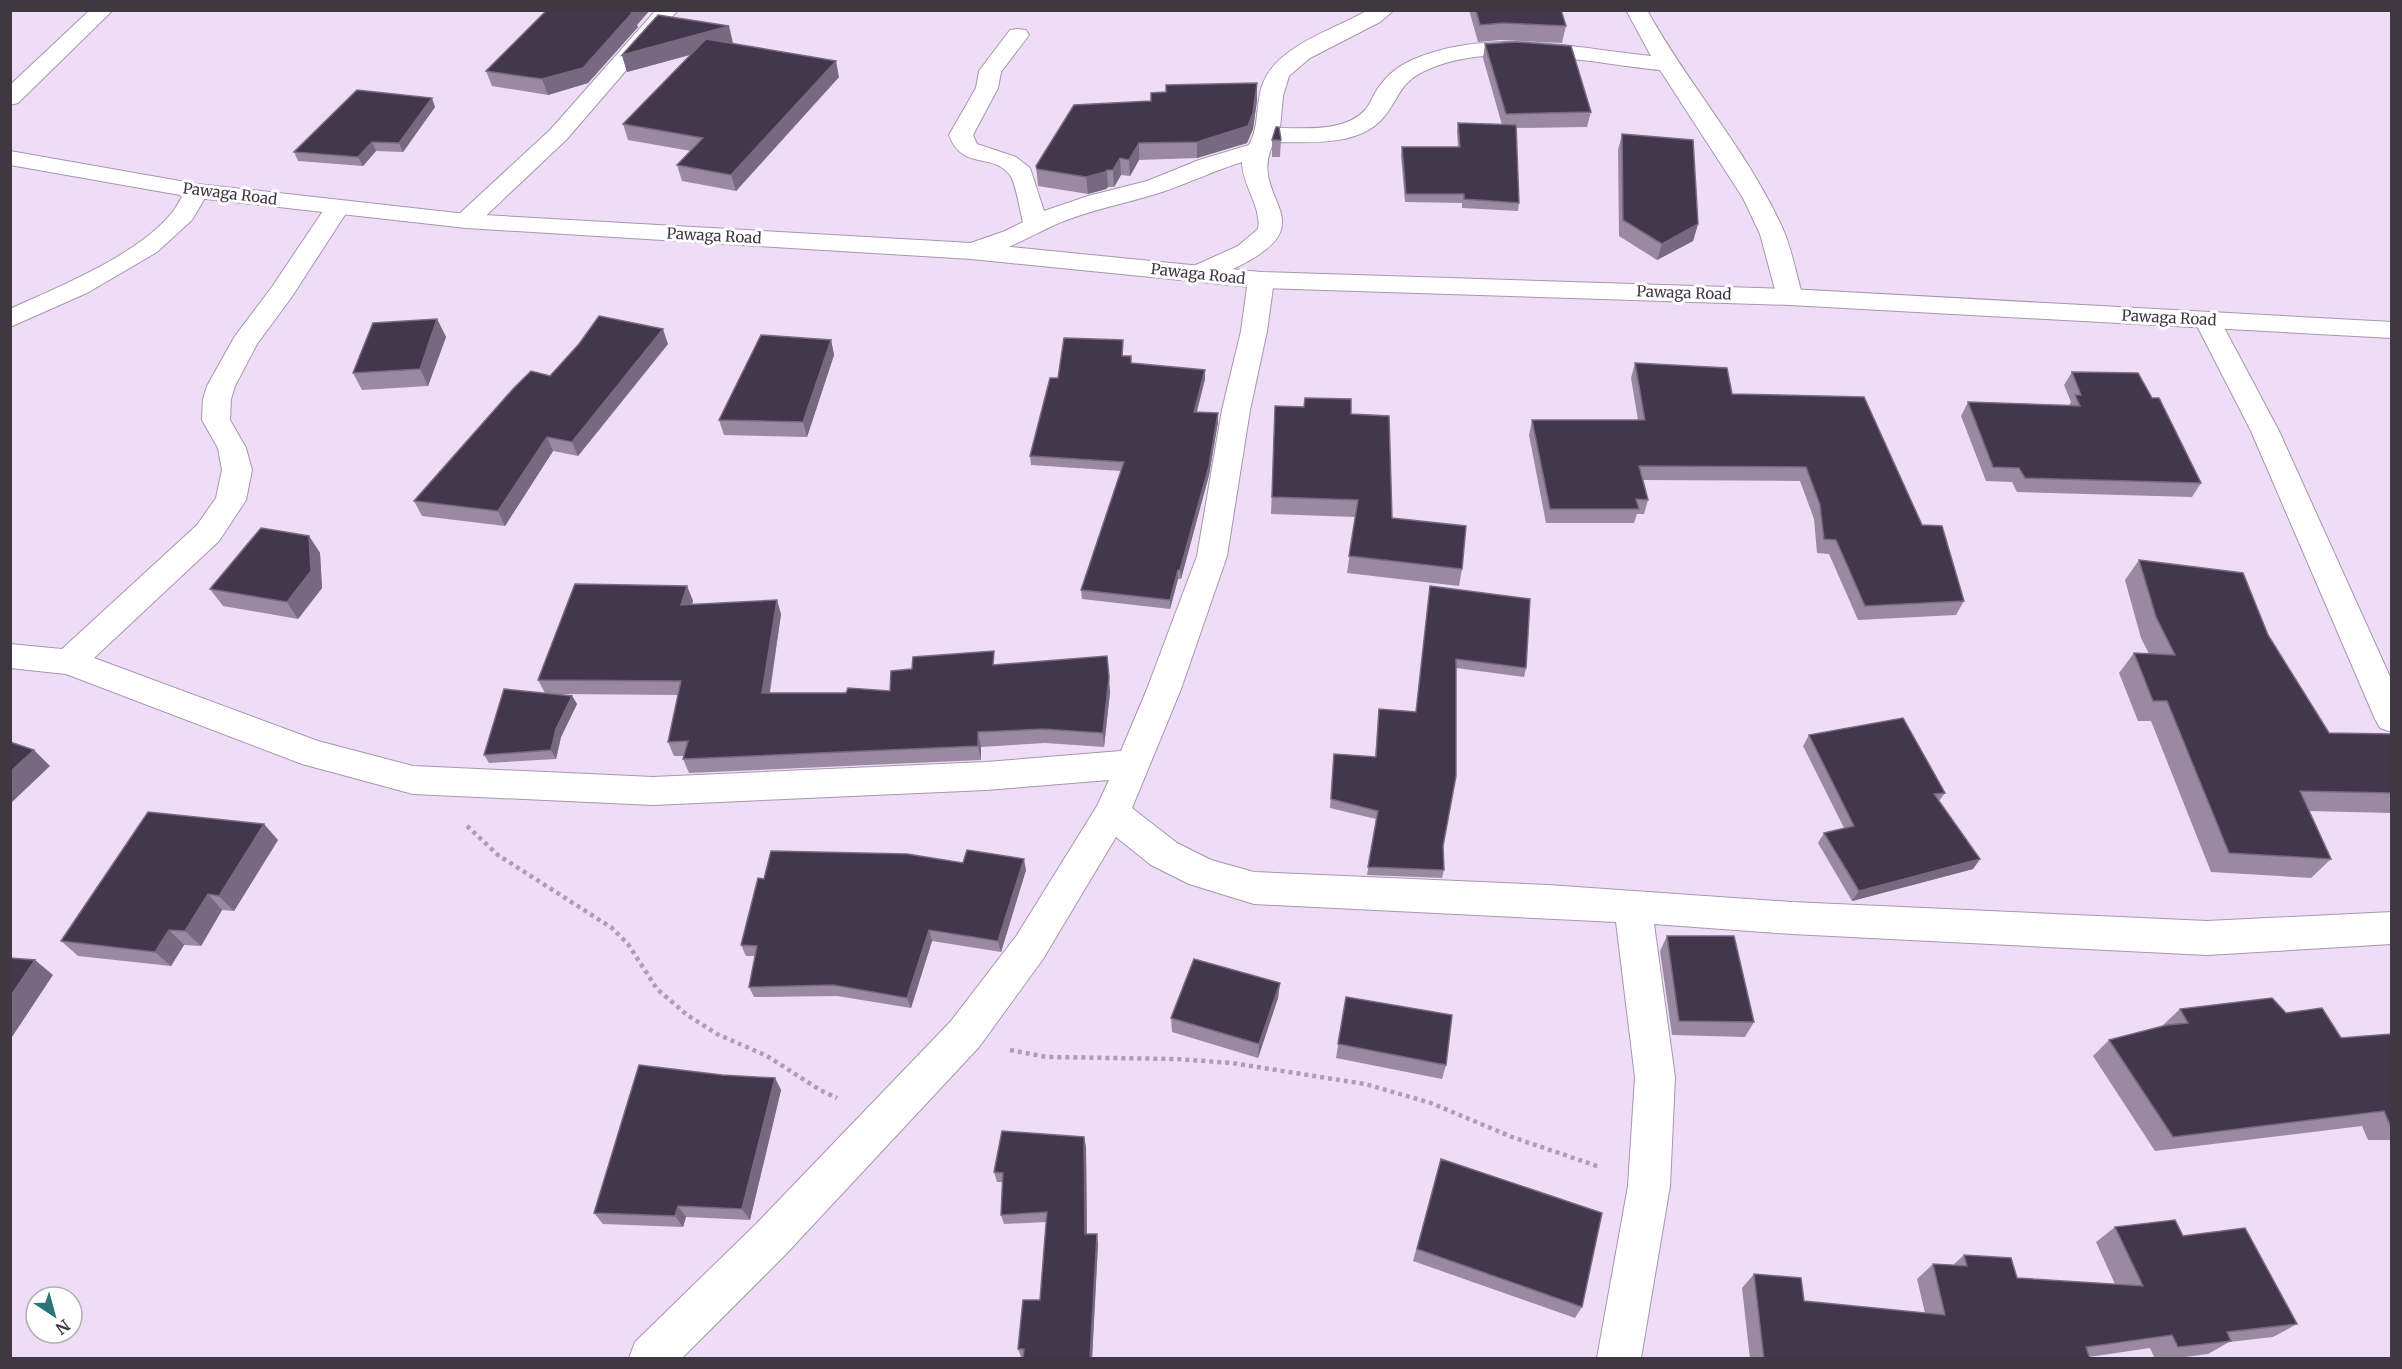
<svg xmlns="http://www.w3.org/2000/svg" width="2402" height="1369" viewBox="0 0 2402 1369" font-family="Merriweather,serif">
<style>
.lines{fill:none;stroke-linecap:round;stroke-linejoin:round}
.minor-casing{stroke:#a796ae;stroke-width:2}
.major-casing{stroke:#a796ae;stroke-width:2}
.path{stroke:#ac9fb3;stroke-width:4.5;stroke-dasharray:4 4;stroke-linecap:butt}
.minor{fill:#fff;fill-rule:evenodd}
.major{fill:#fff;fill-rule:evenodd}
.wall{fill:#998aa2}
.shaded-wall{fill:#77697f}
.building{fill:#43374c;stroke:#77697f;stroke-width:1.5}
.labels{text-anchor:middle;stroke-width:6;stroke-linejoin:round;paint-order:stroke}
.far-street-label{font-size:15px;fill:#3f3842;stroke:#fff}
</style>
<rect width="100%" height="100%" fill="#efddf7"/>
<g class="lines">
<defs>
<path id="minor" d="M90,10H113L18,103L10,105V85Z
M656,10H678L567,139L475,226L466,228L457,226L454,221L457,216L551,129Z
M1368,10H1394L1380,22L1310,58L1289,76L1283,96L1280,128C1308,128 1346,132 1366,109C1370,104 1372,98 1375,93C1384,78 1396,67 1412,60C1487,27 1574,48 1651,56L1626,10H1647C1688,85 1747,150 1782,227C1792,249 1796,274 1803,297L1799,303L1790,305L1781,303L1777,297L1760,234L1743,198L1660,70C1590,63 1496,40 1429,69C1398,82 1401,97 1383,118C1358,147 1308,142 1274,142C1244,199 1331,221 1237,267C1222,274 1205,284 1189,280L1185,274L1189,268L1238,246L1258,229C1262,207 1242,185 1242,162C1216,170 1191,182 1165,191C1132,202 1097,208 1064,221C1037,231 990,263 962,256L958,251L962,246L1005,231L1023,222C1020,211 1016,184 1010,175C993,152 962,171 949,135L976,88L979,71L1010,30L1018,29L1026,30L1029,35L1001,72L998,88L973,135L977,144L1016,157L1030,168L1044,211L1088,196L1147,181L1199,160L1249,145C1260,125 1255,104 1263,83C1278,45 1336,29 1368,10Z
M197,184L206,186L209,191L192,220L157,252L87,293L10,327V309C60,286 141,254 174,210C179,203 183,194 188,186Z
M338,200L347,202L350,207L291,298L257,344L235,386L231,399L230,420L246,448L252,470L246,500L219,541L94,658L318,741L413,766L653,777L986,762L1121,751L1147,689L1197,556L1222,410L1241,331L1248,280L1252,274L1261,272L1270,274L1274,280L1267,331L1250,410L1227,556L1181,689L1132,808L1177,843L1211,860L1254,872L1548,885L1792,902L2207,921L2392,912V944L2207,955L1792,934L1654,924L1675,1077L1670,1186L1641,1358H1597L1628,1186L1635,1077L1616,922L1254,904L1189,884L1151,865L1116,837L1043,959L979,1047L786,1254L682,1358H629L635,1342L756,1224L951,1021L1017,935L1097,806L1109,780L986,790L653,805L413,794L302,764L66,674L10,668V644L62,649L197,525L216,498L222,470L218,448L202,420L203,399L207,386L235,336L272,287L329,202Z
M2207,312L2216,314L2220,320L2279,431L2392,681V732L2380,728L2375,719L2251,431L2194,320L2198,314Z"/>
<path id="major" d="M10,151L197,184L466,214L971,243L1261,272L1790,289L2392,322V338L1790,305L1261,288L971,259L466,228L197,198L10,165Z"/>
</defs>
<!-- minor casing -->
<use href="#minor" class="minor-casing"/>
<!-- major casing -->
<use href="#major" class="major-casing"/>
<!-- path -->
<path class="path" d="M467,826L498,855L612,928L628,944L657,989L687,1015L717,1034L767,1056L820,1090L837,1098
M1010,1050L1047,1057L1176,1059L1232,1063L1365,1084L1431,1103L1512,1137L1600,1167"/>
<!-- minor -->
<use href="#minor" class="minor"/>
<!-- major -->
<use href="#major" class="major"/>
</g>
<!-- wall -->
<path class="wall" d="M547,10H650L637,25L638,27L588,83L548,95L492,86L486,71Z
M1469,10H1561L1566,26L1562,43L1500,40L1478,42Z
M731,43L839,77L736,191L682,181L677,165L691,151L628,140L623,124L690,55L627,72L622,55L733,43Z
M1485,44L1591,112L1587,127L1516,128L1519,203L1518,211L1462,208V203L1405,202L1401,156L1402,147H1458L1457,132L1458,123L1502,125L1483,58Z
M1257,100L1253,129L1247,143L1197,158L1139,160L1130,176L1121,175L1114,187H1108L1106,189L1088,194L1038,186L1036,166Z
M435,107L403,152L376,151L363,166L298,161L294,152Z
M1622,134L1698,224L1693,241L1657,260L1619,236L1618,150Z
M1272,140H1281L1280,157H1272Z
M437,319L446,337L428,386L362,390L353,373Z
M831,340L834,355L807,437L724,435L719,420Z
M1123,340V356L1131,363L1205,370V379L1197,412L1218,422L1209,475L1181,579H1178L1170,609L1082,599L1081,590L1121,471L1031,465L1030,456L1058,378Z
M668,344L578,456L553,451L505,526L422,516L414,501L550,376Z
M1635,363L1732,394L1922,525L1964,601L1956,615L1858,620L1829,554L1817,553L1814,519L1800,481L1643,480L1648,500L1644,514H1637L1634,523H1546L1529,435L1532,420H1638L1631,378Z
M2072,372L2201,483L2192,497L2017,492L2012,482L1986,481L1961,416L1968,402L2069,405L2071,402L2064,385Z
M1275,406L1351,414L1392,518L1462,569L1459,586L1347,573L1355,517L1271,514Z
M309,536L320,553L322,588L298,619L223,606L210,589Z
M2139,560L2268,635L2329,733L2391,734V813L2309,811L2331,859L2311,878L2211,872L2151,721H2138L2119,673L2134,653L2149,654L2141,638L2125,580Z
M687,586L693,601L692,604L781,614L770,693H846L890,691L996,665L1110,692L1104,747L1045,743L981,747V760L689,773L683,759L684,756H674L668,742L678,695L560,694L572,696L577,704L561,737L556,759L489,763L484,755L545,693L538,680Z
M1430,586L1526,668L1524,677L1456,668L1443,846L1444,870L1442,878L1367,875L1376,819L1330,808L1333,762L1375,757L1379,709L1416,712Z
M1809,735L1945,793L1939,801L1980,859L1973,869L1852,901L1818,843L1824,833L1844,828L1803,746Z
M278,840L234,911L222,910L201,946L184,945L171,966L78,956L61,941Z
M963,863L1026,870L1001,952L932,941L911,1008L837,996L754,997L749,987L755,956H746L741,945L764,879Z
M1667,936L1754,1022L1745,1037L1672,1035L1660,951Z
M1280,983L1278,998L1258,1058L1172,1032L1171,1018Z
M1346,997L1446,1065L1442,1079L1336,1058Z
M2180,1009L2286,1013L2341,1038L2391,1034V1140H2368L2362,1126L2155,1151L2093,1056L2109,1040L2164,1026L2163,1025Z
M722,1075L775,1078L781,1090L750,1220L686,1217L683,1227L603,1224L594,1213Z
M1084,1137L1086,1147L1087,1234L1098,1244L1092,1359H1023V1357H1021L1018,1349L1040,1300L1047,1222L1004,1224L1001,1215L1002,1182H997L994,1172Z
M1441,1159L1582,1307L1575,1318L1413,1261Z
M2115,1227L2183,1236L2297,1324L2273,1337L2229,1342L2208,1354L2170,1359H2155L2150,1348L2089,1357L2090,1359H1750L1742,1288L1754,1274L1804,1301L1925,1313L1917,1279L1933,1264L1953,1265L1964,1255L2017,1278L2115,1284L2096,1242Z"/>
<!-- shaded-wall -->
<path class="shaded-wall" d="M632,10H650L637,25L638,27L588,83L548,95L542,79Z
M729,26L733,43L627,72L622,55Z
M836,61L839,77L736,191L731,175Z
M1257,83V100L1253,129L1247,143L1197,158V142Z
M432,98L435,107L403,152L399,143Z
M372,142L376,151L363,166L358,157Z
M1139,143V160L1130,176L1129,160Z
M1120,158L1121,175L1114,187L1113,170Z
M1107,170L1108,187L1106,189L1088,194L1086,177Z
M1698,224L1693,241L1657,260L1662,244Z
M437,319L446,337L428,386L420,369Z
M663,329L668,344L578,456L572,442Z
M831,340L834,355L807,437L803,422Z
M1205,370V379L1194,421V412Z
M1218,413V422L1209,475L1181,579L1180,570Z
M547,437L553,451L505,526L498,511Z
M309,536L320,553L322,588L298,619L287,602Z
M1178,570V579L1170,609V600Z
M687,586L693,601L687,619L681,605Z
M777,600L781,614L767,708L762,693Z
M1109,677L1110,692L1104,747L1103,733Z
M572,696L577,704L561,737L556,759L551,750L556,729Z
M978,732L981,747V760L978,746Z
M34,750L50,766L10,804V772Z
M264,824L278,840L234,911L219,896Z
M1024,859L1026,870L1001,952L998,941Z
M1980,859L1973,869L1852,901L1859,891Z
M208,894L222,910L201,946L185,931Z
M169,930L184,945L171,966L155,952Z
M929,930L932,941L911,1008L907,998Z
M35,960L53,975L10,1040V997Z
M1280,983L1278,998L1258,1058L1259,1044Z
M775,1078L781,1090L750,1220L742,1209Z
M1084,1137L1086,1147L1087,1243L1085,1234Z
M678,1206L686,1217L683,1227L675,1216Z
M1097,1234L1098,1244L1092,1359H1090Z"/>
<!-- building -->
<path class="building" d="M547,10H632L631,12H633L583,68L542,79L486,71Z
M1476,10H1561L1566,26L1503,23L1480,25Z
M658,15L729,26L622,55Z
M706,39L836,61L731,175L677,165L703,138L623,124Z
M1516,42L1571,46L1591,112L1506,114L1485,44Z
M1257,83L1253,113L1248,126L1197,142L1139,143L1129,160L1120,158L1113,170H1107L1105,172L1086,177L1037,169L1036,166L1074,105L1151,101V93L1166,92V85Z
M357,90L432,98L399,143L372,142L358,157L294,152Z
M1458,123L1516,125L1519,203L1464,199V194H1406L1402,147H1460Z
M1276,127H1279L1281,140H1272Z
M1622,134L1693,140L1698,224L1662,244L1623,220Z
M599,316L663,329L572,442L547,437L498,511L414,501L513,389L531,371L550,376L579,344Z
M437,319L420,369L353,373L373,323Z
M761,335L831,340L803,422L719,420Z
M1064,338L1123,340L1122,356H1131V363L1205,370L1194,412L1218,413L1209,466L1180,570H1178L1170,600L1081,590L1124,462L1030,456L1050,378H1058Z
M1635,363L1727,368L1732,394L1864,397L1922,525L1942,526L1964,601L1865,606L1836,540L1824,539L1820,505L1806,467L1639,466L1648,500L1636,499L1639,509H1550L1532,420H1645Z
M2072,372L2138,373L2152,398H2159L2201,483L2025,478L2019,468L1993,467L1968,402L2080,406L2075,395H2081Z
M1305,398L1351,399V414L1389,416L1392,518L1466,526L1462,569L1349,556L1358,500L1272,497L1275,406L1304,407Z
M261,528L309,536L311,571L287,602L210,589Z
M2139,560L2243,573L2268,635L2329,733L2391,734V793L2300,791L2331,859L2229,853L2167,701H2153L2134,653L2175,655L2156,617Z
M575,584L687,586L681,605L777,600L762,693H846L848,688L890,691L891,671L912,669L913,657L994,651L993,665L1107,656L1109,677L1103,733L1043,729L978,732V746L683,759L688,741L668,742L681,681L538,680Z
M1430,586L1530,599L1526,668L1456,659V776L1443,846L1444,870L1368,867L1378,811L1331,799L1334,754L1376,757L1379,709L1416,712Z
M504,689L572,696L556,729L551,750L484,755Z
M1903,718L1945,793L1934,794L1980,859L1859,891L1824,833L1854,826L1809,735Z
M10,742L34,750L10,772Z
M148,812L264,824L219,896L208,894L185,931L169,930L155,952L61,941Z
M967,850L1024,859L998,941L929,930L907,998L833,985L749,987L757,946L741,945L758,878L764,879L771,851L907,854L963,863Z
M1667,936H1734L1754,1022L1679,1021Z
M10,958L35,960L10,997Z
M1194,959L1280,983L1259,1044L1171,1018Z
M1346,997L1452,1015L1446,1065L1338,1044Z
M2272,998L2286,1013L2322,1008L2341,1038L2391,1034V1125H2390L2384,1111L2173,1137L2109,1040L2167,1025L2188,1023L2180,1009Z
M639,1065L722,1075L775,1078L742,1209L678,1206L675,1216L594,1213Z
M1002,1131L1084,1137L1085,1234H1097L1090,1359H1023L1024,1349H1018L1023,1300H1040L1047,1212L1001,1215L1003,1173L994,1172Z
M1441,1159L1602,1213L1582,1307L1417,1249Z
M2175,1220L2183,1236L2245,1228L2297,1324L2227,1332L2231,1341L2178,1347L2172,1335L2086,1347L2090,1359H1764L1754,1274L1801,1278L1804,1301L1945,1315L1933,1264L1967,1266L1964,1255L2011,1258L2017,1278L2143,1286L2115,1227Z"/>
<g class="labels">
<!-- far-street labels -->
<g class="far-street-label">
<text transform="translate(230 194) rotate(7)" y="5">Pawaga Road</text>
<text transform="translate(714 236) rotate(3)" y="5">Pawaga Road</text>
<text transform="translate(1198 274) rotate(6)" y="5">Pawaga Road</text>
<text transform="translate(1684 293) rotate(2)" y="5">Pawaga Road</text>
<text transform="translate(2169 318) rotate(3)" y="5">Pawaga Road</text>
</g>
</g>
<!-- border -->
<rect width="2402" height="1369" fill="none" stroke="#3f3842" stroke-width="24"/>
<!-- north arrow -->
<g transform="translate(54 1315) rotate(144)"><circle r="28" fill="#ffffff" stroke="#b2afb3" stroke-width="1.5"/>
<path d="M0-4.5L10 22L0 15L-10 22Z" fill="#2b7578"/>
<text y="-9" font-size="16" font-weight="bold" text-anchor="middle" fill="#3f3842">N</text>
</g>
</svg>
